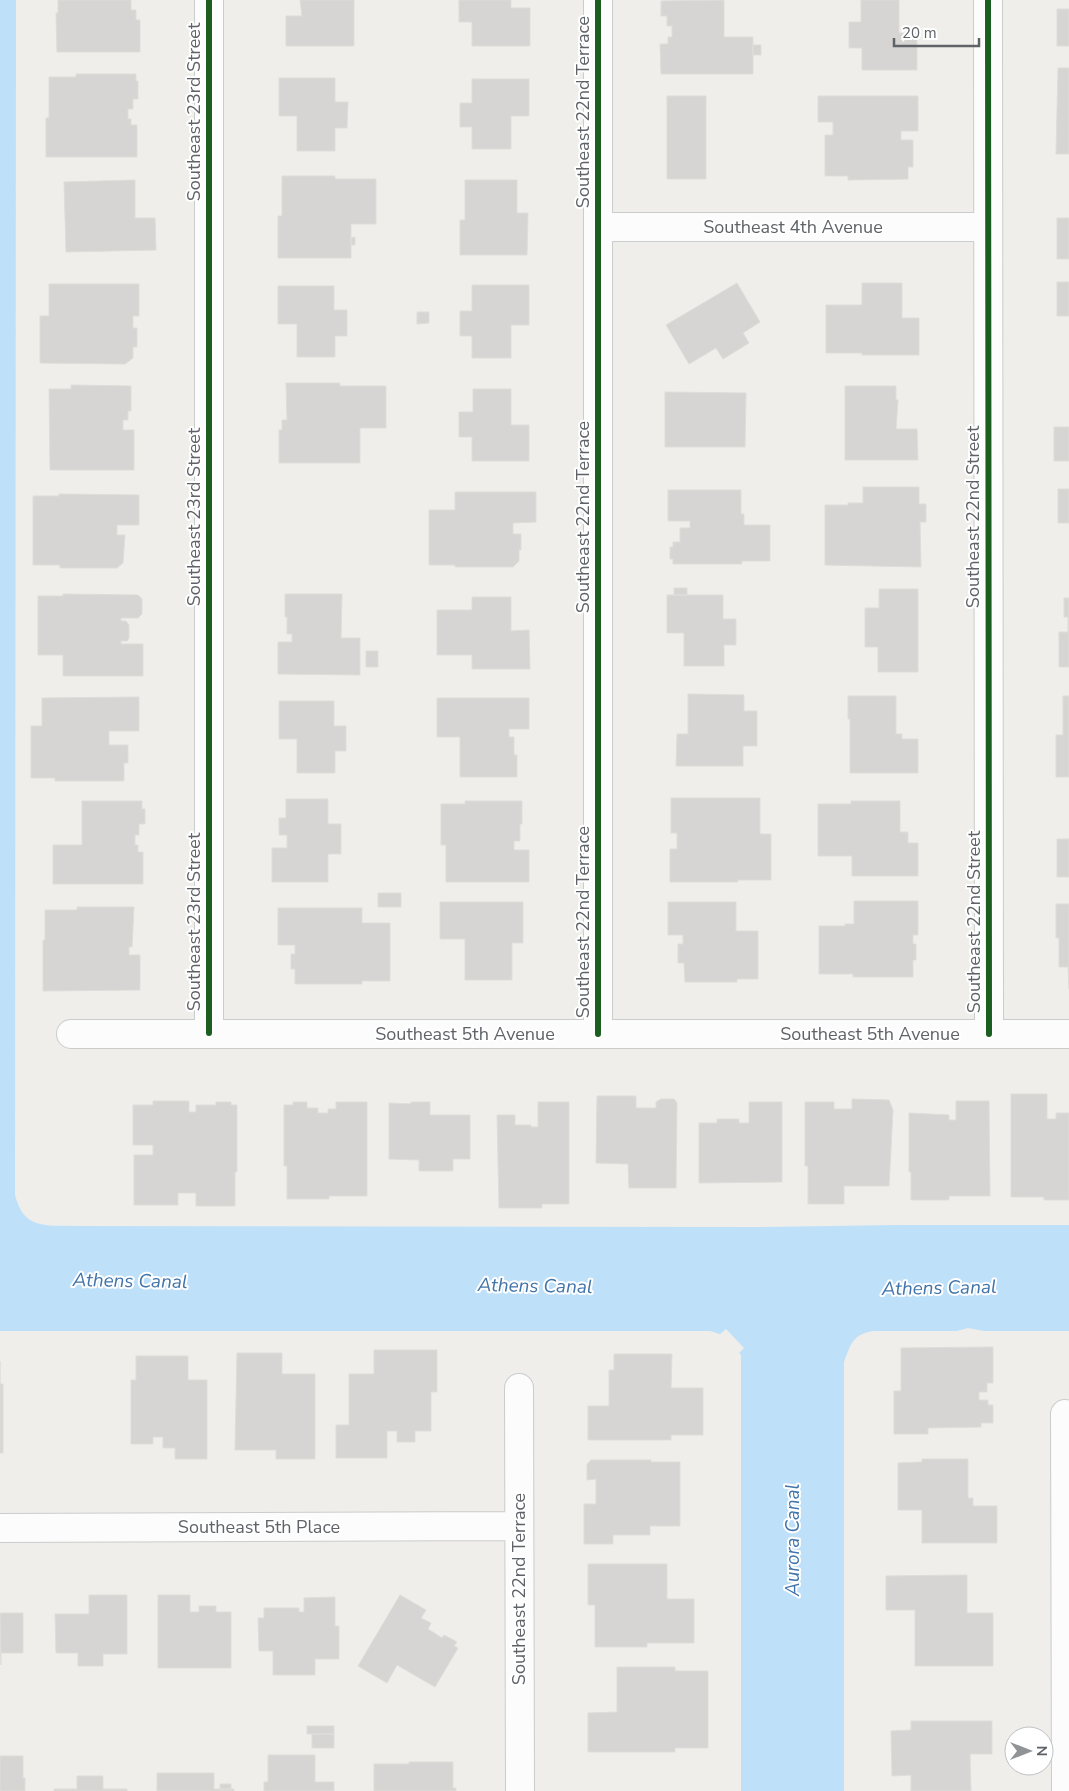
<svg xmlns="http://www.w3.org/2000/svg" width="1069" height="1791" viewBox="0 0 1069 1791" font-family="'Nunito Sans',sans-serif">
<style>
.water{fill:#bfe0f9}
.pier{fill:#efeeea}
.building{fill:#d6d5d3;stroke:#deddd9}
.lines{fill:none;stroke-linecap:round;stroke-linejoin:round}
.minor-casing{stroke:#cbcccc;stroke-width:30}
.minor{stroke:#fdfcfc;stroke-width:28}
.cycleway-casing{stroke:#fff;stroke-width:9}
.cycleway{stroke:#1b5e20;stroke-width:6}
.labels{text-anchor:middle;stroke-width:4;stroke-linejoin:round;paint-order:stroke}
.street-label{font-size:18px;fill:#5f6368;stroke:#fff}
.water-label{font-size:19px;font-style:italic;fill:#4174aa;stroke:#fff}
</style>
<rect width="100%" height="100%" fill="#efeeea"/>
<!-- water -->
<path class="water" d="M0,0H16L15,1195C24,1230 45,1225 76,1226L759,1227L899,1225H1069V1331H984L968,1328L957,1331H873C852,1335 851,1344 844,1362V1791H741V1355L723,1335L710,1331H0Z"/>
<!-- pier -->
<path class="pier" d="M726,1329L744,1348L737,1355L721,1337L718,1336Z"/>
<!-- building -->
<path class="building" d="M58,0H131V10H136V20H140V52H57L56,13H58Z
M300,0H354V46H286V16H302Z
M459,0H511V8H530V46H472V22H459Z
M724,0V37H753V74H661L660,44H668V37H672V26H667V16H661V1Z
M861,0H899V33H917V70H862V48H849V22H861Z
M1057,9H1069V46H1057Z
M753,45H761V55H753Z
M1058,68H1069V154H1056Z
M76,74H136V81H138V99H133V109H128V119H131V125H137V157H46V118H49V77H76Z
M279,78H335V102H348L347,128H335V151H297V116H279Z
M472,79H529V116H511V149H472V127H460V103H472Z
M667,96H706V179H667Z
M818,96H918V131H901V140H913V167H908V179L848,180V176H825V135H833V122H818Z
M282,176H335V179H376V224H351V258H278V216H282Z
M135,180V218H155L156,250L66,252L64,182Z
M465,180H517V213H528L527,255H460V220H465Z
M1057,218H1069V259H1057Z
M355,237V245H351V238Z
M1057,282H1069V316H1057Z
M737,283L760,322L743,333L749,343L723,359L716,348L689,364L666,325Z
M862,283H902V318H919V355H862V353H826V305H862Z
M49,284H139V316H133V328H137V347H133V358L125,364L40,363V316H49Z
M472,285H529V325H511V358H472V336H460V311H472Z
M278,286H334V310H347V336H335V357H297V324H278Z
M417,312H429V323L417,324Z
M286,383H340V386H386V428H360V463H279V430H282V420H287Z
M71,385L131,386V411H128V420H123V430H134V470H50L49,389H71Z
M845,386H896V400H898L896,429H917L918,460H845Z
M473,389H511V425H529V461H472V437H459V412H473Z
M665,392L746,393L745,447H665Z
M1054,427H1069V461H1054Z
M863,487H919V504H926V522H920L921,567L825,565V505H848V503H863Z
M1058,489H1069V523H1058Z
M668,490H741V514H744V525H770V561H742V564H673V559H670V547H673V542H680V528H690V521H668Z
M455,492H536V522L513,523V534H521V550H519V561L513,567H455V565H429V510H455Z
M59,494L139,495V525H117V535H125L123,563L117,568H60V565H33V496H59Z
M674,588H687V595H674Z
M879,589H918V672H878V647H865V608H879Z
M63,594L138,595L142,599V614L138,618H121V621H126L129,625V638L127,641H121V644H143V676H63V655H38V596H63Z
M285,594H342L341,638H360V675L278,674V642H292V634H287V617H285Z
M667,595H723V619H736V645H724V666H684V633H667Z
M472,597H511V631L529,630L530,669H472V655H437V610H472Z
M1064,598H1069V667H1059V632H1068V617H1064Z
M366,651H378V667H366Z
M688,694L744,695V711H757V746H743V766H676L677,734H688Z
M848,696H896V734H902V739H918V773H850V719H848Z
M1063,696H1069V777H1056V735H1063Z
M139,697V731H109V745H128V763H124V781H55V778H31V726H42V698Z
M437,698H529V729H509V737H514V755H517V777H460V737H437Z
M279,701H334V726H346V751H335V773H297V739H279Z
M671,798H760V834H771V880H738V882H670V849H677V833H671Z
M286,799H328V824H341V854H328V882H272V848H287V835H279V818H286Z
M82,801H142V809H145V824H139V835H135V845H138V852H143V884H53V845H82Z
M465,801H522V824H520V841H514V850H529V882H446V845H441V804H465Z
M851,801H900V832H908V843H918V876H852V856H818V804H851Z
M1057,839H1069V877H1057Z
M378,893H401V907H378Z
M854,901H918V935H913V944H916V960H913V977H853V974H819V926H845V924H854Z
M440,902H523V943H512V980H465V939H440Z
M668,902H736V931H758V979H737V982H685L684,963H678V944H683V935H668Z
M1056,904H1069V989L1068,967H1059V938H1056Z
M77,907H134L132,947H129V955H140V990L43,991V940H45V910H77Z
M278,908H362V923H390V981H362V984H295V969H291V954H295V945H278Z
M1011,1094H1047V1119H1056V1113H1069V1200H1044V1197H1011Z
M597,1096H636V1108H656V1102L661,1099H674L677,1103L676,1188H629L628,1164L596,1163Z
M852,1099L889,1100L893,1110L889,1186H844V1204H808V1166H805V1102H834V1109H852Z
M153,1101H189V1112H196V1105H216V1102H231V1105H237V1172H235V1206H196V1193H178V1205H134V1155H153V1145H133V1105H153Z
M956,1101H989L990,1196H949V1200H911V1172H909V1113L949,1115V1120H956Z
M293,1102H307V1108H318V1113H328V1109H336V1102H367V1196H329V1199H287V1166H284V1105H293Z
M411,1102H430V1115H470V1159H453V1171H419V1160L389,1159V1103L411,1104Z
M538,1102H569V1204H542V1208H499L497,1115H515V1125H531V1127H538Z
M749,1102H782V1182L699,1183V1123H717V1119H739V1123H749Z
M993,1347V1383H987V1392H979V1400H988V1405H993V1423H981V1427L928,1428V1434H894V1391H901V1348Z
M374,1350H437V1392H431V1431H415V1442H397V1431H387V1458H336V1425H349V1374H374Z
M237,1353H282V1374H315V1459H276V1450H235Z
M614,1354H672L671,1388H703V1435H671V1440H588V1406H609V1370H614Z
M136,1356H188V1380H207V1459H175V1448H163V1437H153V1444H131V1380H136Z
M0,1361V1384H3V1453H0Z
M922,1459H968V1498H973V1506H997V1543H922V1510H898V1463L922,1462Z
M591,1460H651V1462H680V1526H650V1535H613V1544H584V1504H596V1479L587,1480V1464Z
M588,1564H667V1599H694V1643H647V1647H595V1605H588Z
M967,1575V1613H993V1666H915V1610H886V1576Z
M89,1595H127V1654H103V1666H78V1653H56L55,1614H89Z
M158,1595H190V1612H199V1606H216V1612H231V1668H158Z
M400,1595L426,1610L421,1618L431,1623L428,1629L442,1638L444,1635L457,1642L454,1646L458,1648L435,1687L397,1665L387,1683L358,1666Z
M335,1597V1626H339V1659H315V1675H273V1651H259L258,1618H264V1608H299V1612H304V1598Z
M0,1613H23V1653H1V1665Z
M617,1667H675V1671H708V1748H675V1752H588V1713L617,1712Z
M911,1721H992V1754H970L971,1791H911V1775L892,1776L891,1731L911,1730Z
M307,1726H334V1734H307Z
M312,1734H334V1748H312Z
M268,1755H315V1782H334V1791H264V1782H268Z
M0,1756H23V1778H25V1791H0Z
M409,1762H453V1788H456V1791H374V1764H409Z
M157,1773H214V1789H234V1791H157Z
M77,1776H103V1789H127V1791H54V1789H77Z
M220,1784H231V1789H220Z"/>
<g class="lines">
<defs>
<path id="minor" d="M209,0V1033
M988,0L989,1034
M598,227H988
M71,1034H1069
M598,1034V0
M519,1388L520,1791
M1065,1414L1066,1791
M0,1528L519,1526"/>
</defs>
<!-- minor casing -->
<use href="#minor" class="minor-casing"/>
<!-- minor -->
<use href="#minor" class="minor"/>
<defs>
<path id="cycleway" d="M209,0V1033
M988,0L989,1034
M598,1034V0"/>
</defs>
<!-- cycleway casing -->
<use href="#cycleway" class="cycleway-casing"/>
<!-- cycleway -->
<use href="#cycleway" class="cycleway"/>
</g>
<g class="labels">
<!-- street labels -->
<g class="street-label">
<text transform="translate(194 112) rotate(-90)" y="6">Southeast 23rd Street</text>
<text transform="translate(583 112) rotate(-90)" y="6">Southeast 22nd Terrace</text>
<text x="793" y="233">Southeast 4th Avenue</text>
<text transform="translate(194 517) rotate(-90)" y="6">Southeast 23rd Street</text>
<text transform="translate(583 517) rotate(-90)" y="6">Southeast 22nd Terrace</text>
<text transform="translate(973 517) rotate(-90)" y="6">Southeast 22nd Street</text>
<text transform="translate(194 922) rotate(-90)" y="6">Southeast 23rd Street</text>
<text transform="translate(583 922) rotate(-90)" y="6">Southeast 22nd Terrace</text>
<text transform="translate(974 922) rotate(-90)" y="6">Southeast 22nd Street</text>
<text x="465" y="1040">Southeast 5th Avenue</text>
<text x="870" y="1040">Southeast 5th Avenue</text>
<text x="259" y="1533">Southeast 5th Place</text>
<text transform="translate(519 1589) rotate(-90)" y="6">Southeast 22nd Terrace</text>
</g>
<!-- water labels -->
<g class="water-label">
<text transform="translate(130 1280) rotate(1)" y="7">Athens Canal</text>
<text transform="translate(535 1285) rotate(1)" y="7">Athens Canal</text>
<text transform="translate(939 1287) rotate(-1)" y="7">Athens Canal</text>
<text transform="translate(792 1540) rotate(-90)" y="7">Aurora Canal</text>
</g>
</g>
<!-- north arrow -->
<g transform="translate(1029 1751) rotate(90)"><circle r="24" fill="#ffffff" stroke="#bfc1c3"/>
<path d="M0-4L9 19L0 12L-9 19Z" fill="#919496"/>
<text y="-8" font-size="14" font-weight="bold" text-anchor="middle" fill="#5f6368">N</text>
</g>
<!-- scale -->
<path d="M894 38v8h85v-8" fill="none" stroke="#5f6368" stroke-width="2.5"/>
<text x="902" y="38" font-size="15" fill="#5f6368" stroke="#ffffff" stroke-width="4" paint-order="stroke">20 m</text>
</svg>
